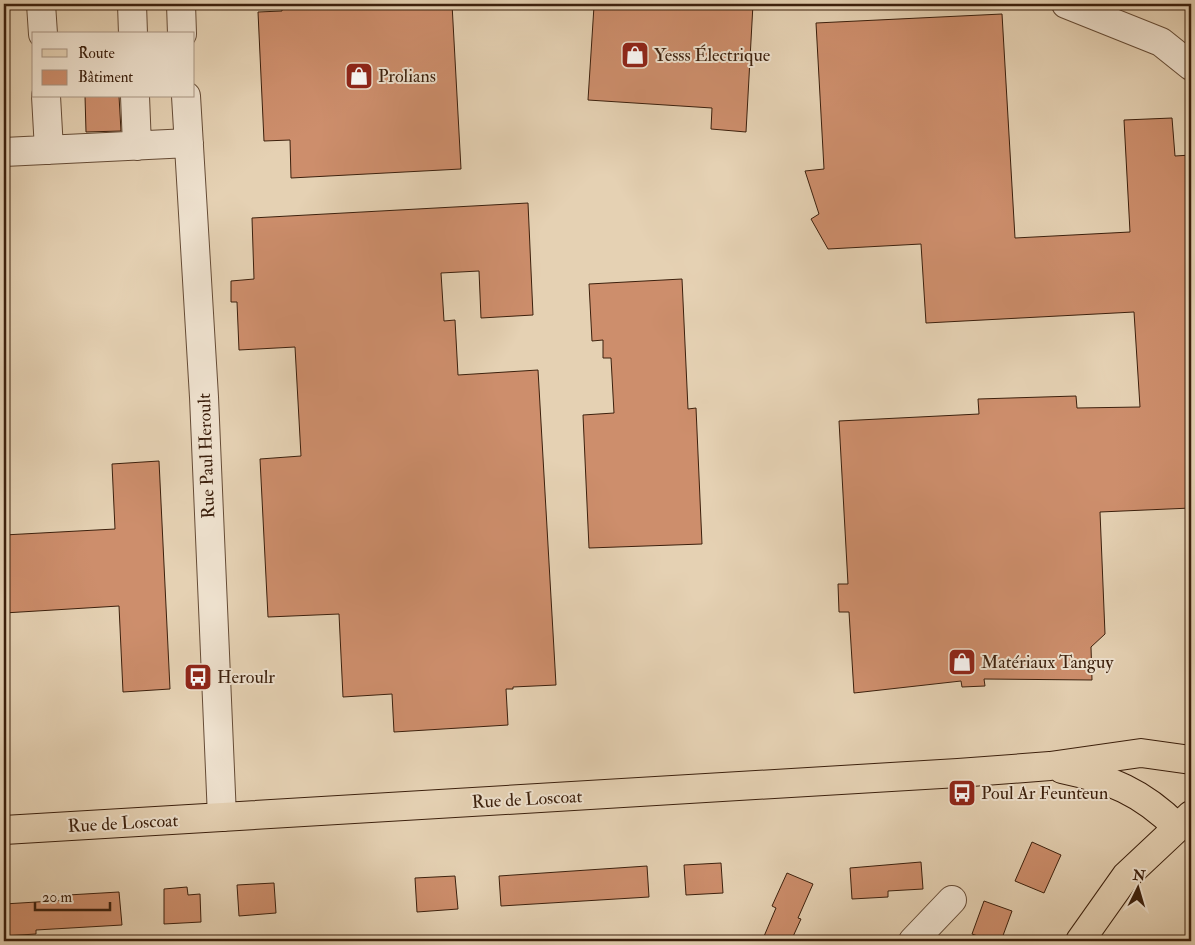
<svg xmlns="http://www.w3.org/2000/svg" width="1195" height="945" viewBox="0 0 1195 945" font-family="'IM FELL Double Pica',serif">
<style>
.building{fill:#cd8e6c;stroke:#3c200d}
.lines{fill:none;stroke-linecap:round;stroke-linejoin:round}
.minor-casing{stroke:#664c36;stroke-width:30}
.major-casing{stroke:#3c200d;stroke-width:30}
.minor{stroke:#eee1ce;stroke-width:28}
.major{stroke:#e5d1b3;stroke-width:28}
.labels{text-anchor:middle;stroke-width:4;stroke-linejoin:round;paint-order:stroke}
.poi-label{font-size:18px;fill:#3c200d;stroke:#eee1ce;text-anchor:start}
.street-label{font-size:18px;fill:#3c200d;stroke:#eee1ce}
</style>
<rect width="100%" height="100%" fill="#e5d1b3"/>
<filter id="stains"><feTurbulence type="fractalNoise" baseFrequency=".004" numOctaves="4"/><feColorMatrix values="0 0 0 0 .2 0 0 0 0 .09 0 0 0 0 .02 0 0 0 .5 -.17"/></filter>
<radialGradient id="worn" r=".72"><stop offset=".6" stop-color="#630" stop-opacity="0"/><stop offset="1" stop-color="#630" stop-opacity=".3"/></radialGradient>
<!-- building -->
<path class="building" d="M282,4H452L461,169L291,178L290,140L264,141L258,12L282,11Z
M635,4H753L746,132L711,129L712,108L588,100L594,6L634,9Z
M1002,14L1015,238L1130,232L1124,120L1172,118L1175,156L1191,155V508L1100,512L1105,634L1091,647L1092,680L984,679L985,686L962,687L961,681L854,693L849,612H839L838,584H848L839,421L979,414L978,399L1076,396L1077,408L1140,407L1134,312L926,323L921,244L828,249L811,219L819,214L805,171L824,169L816,23Z
M85,96H119L121,131L86,132Z
M528,203L533,315L481,318L479,271L441,273L444,321L455,320L458,375L538,370L556,685L513,687V689H506L508,725L394,732L392,694L343,697L339,614L268,617L260,459L301,456L295,347L239,350L237,302H231V281L254,279L252,218Z
M682,279L688,409L696,408L702,544L589,548L583,415L614,413L611,358H603V340L592,341L589,284Z
M159,461L170,689L123,692L119,606L4,613V535L115,529L112,464Z
M1032,842L1061,855L1044,893L1015,881Z
M921,862L923,889L888,891V897L852,899L850,868Z
M721,863L723,893L686,895L684,865Z
M647,866L649,897L501,906L499,876Z
M787,873L813,884L798,918L801,919L791,941H762L776,908L772,906Z
M455,876L458,909L417,912L415,878Z
M274,883L276,913L239,916L237,885Z
M187,887L188,895L200,894L201,922L164,924V889Z
M119,892L122,925L36,930V934L4,936V904L69,900L68,895Z
M984,901L1012,911L1001,941H992L972,934Z"/>
<g class="lines">
<defs>
<path id="minor" d="M41,4L43,34
M132,4L133,34
M181,4L182,34
M1066,4L1161,42L1191,66
M46,96L49,150
M135,96L137,146
M186,96L204,397L222,817
M4,152L189,143
M913,941L952,900"/>
<path id="major" d="M1062,769C1110,779 1142,792 1177,827
M4,830L958,773L1050,766L1141,753L1191,760
M1080,941L1126,876L1191,815"/>
</defs>
<!-- minor casing -->
<use href="#minor" class="minor-casing"/>
<!-- major casing -->
<use href="#major" class="major-casing"/>
<!-- minor -->
<use href="#minor" class="minor"/>
<!-- major -->
<use href="#major" class="major"/>
</g>
<!-- icons -->
<defs>
<symbol id="shop-square" viewBox="-11 -11 22 22"><rect x="-9" y="-9" width="18" height="18" rx="4" fill="#8f2418" stroke="#eee1ce"/><path d="M-5-2.5h2.3a2.7 3.5 0 0 1 5.4 0H5L5.5 6h-11ZM-1.5-2.5h3a1.5 2.3 0 0 0-3 0Z" fill="#fff"/></symbol>
<symbol id="bus-square" viewBox="-11 -11 22 22"><rect x="-9" y="-9" width="18" height="18" rx="4" fill="#8f2418" stroke="#eee1ce"/><path d="M-5-6H5V4H4V6H2V4H-2V6H-4V4H-5ZM-3.5-4V0h7V-4ZM-3.5 1.2v1.5H-2V1.2ZM2 1.2v1.5H3.5V1.2Z" fill="#fff"/></symbol>
</defs>
<g fill-rule="evenodd">
<use href="#shop-square" x="619" y="39" width="32" height="32"/>
<use href="#shop-square" x="343" y="60" width="32" height="32"/>
<use href="#shop-square" x="946" y="646" width="32" height="32"/>
<use href="#bus-square" x="182" y="661" width="32" height="32"/>
<use href="#bus-square" x="946" y="777" width="32" height="32"/>
</g>
<g class="labels">
<!-- poi labels -->
<g class="poi-label">
<text x="654" y="61">Yesss Électrique</text>
<text x="378" y="82">Prolians</text>
<text x="981" y="668">Matériaux Tanguy</text>
<text x="217" y="683">Heroulr</text>
<text x="981" y="799">Poul Ar Feunteun</text>
</g>
<!-- street labels -->
<g class="street-label">
<text transform="translate(206 456) rotate(-92)" y="6">Rue Paul Heroult</text>
<text transform="translate(527 799) rotate(-3)" y="6">Rue de Loscoat</text>
<text transform="translate(123 823) rotate(-3)" y="6">Rue de Loscoat</text>
</g>
</g>
<!-- margin -->
<rect width="1195" height="945" fill="none" stroke="#e5d1b3" stroke-width="20"/>
<rect x="5" y="5" width="1185" height="935" fill="none" stroke="#3c200d" stroke-width="2.5"/>
<rect x="10" y="10" width="1175" height="925" fill="none" stroke="#3c200d"/>
<!-- legend -->
<rect x="32" y="32" width="162" height="65" fill="#eee1ce" stroke="#a79481"/>
<rect x="42" y="49" width="25" height="8" fill="#e5d1b3" stroke="#a79481"/>
<text x="78" y="58" font-size="15" fill="#3c200d">Route</text>
<rect x="42" y="70" width="25" height="15" fill="#cd8e6c" stroke="#a79481"/>
<text x="78" y="82" font-size="15" fill="#3c200d">Bâtiment</text>
<!-- north arrow -->
<g transform="translate(1138 888) rotate(5)" stroke="#eee1ce" stroke-width="4" paint-order="stroke">
<path d="M0-4L9 19L0 12L-9 19Z" fill="#3c200d"/>
<text y="-8" font-size="14" font-weight="bold" text-anchor="middle" fill="#3c200d">N</text>
</g>
<!-- scale -->
<path d="M35 902v8h75v-8" fill="none" stroke="#3c200d" stroke-width="2.5"/>
<text x="42" y="902" font-size="15" fill="#3c200d" stroke="#eee1ce" stroke-width="4" paint-order="stroke">20 m</text>
<rect width="100%" height="100%" filter="url(#stains)"/>
<rect width="100%" height="100%" fill="url(#worn)"/>
</svg>
